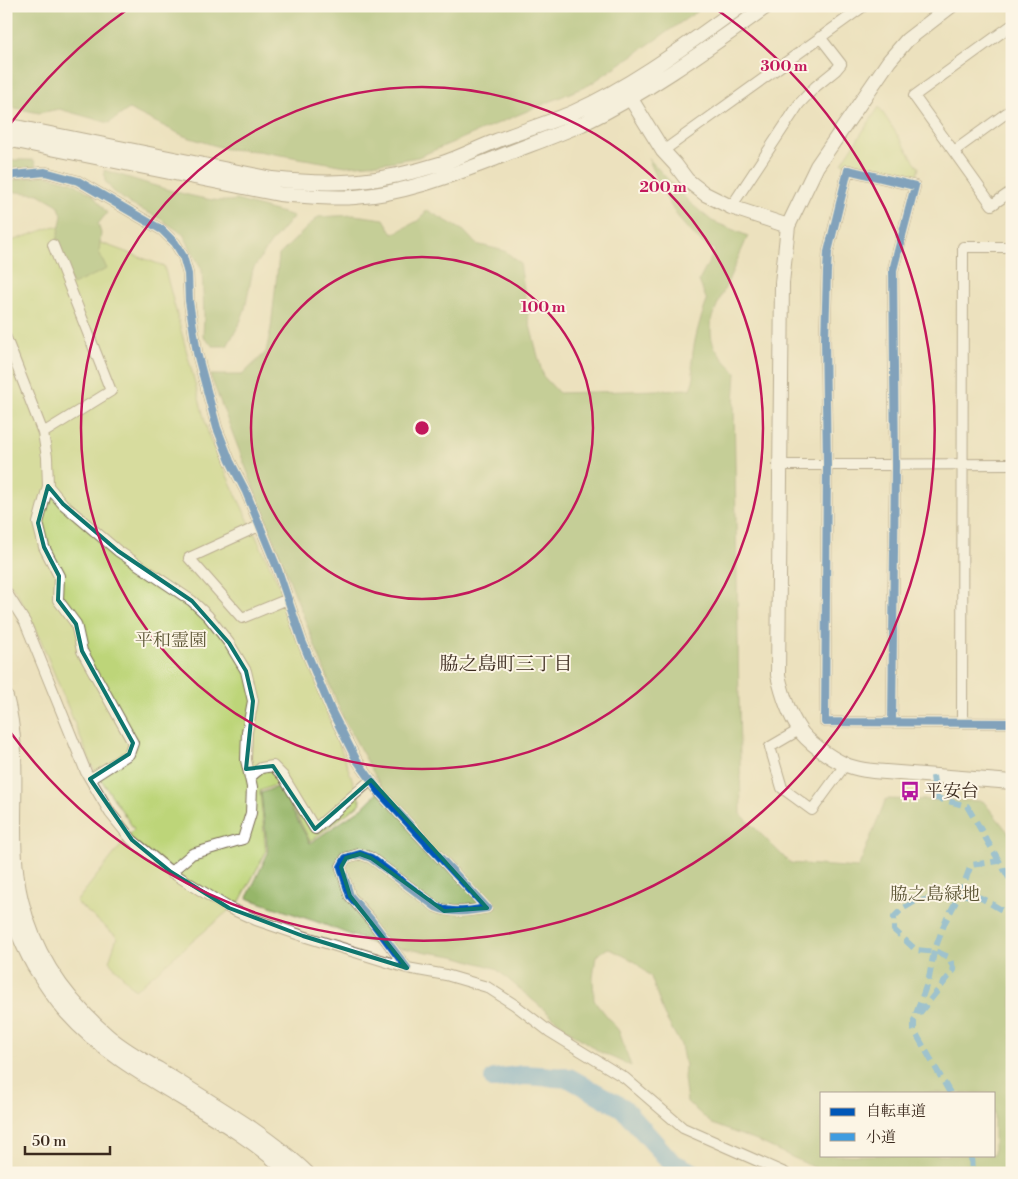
<svg xmlns="http://www.w3.org/2000/svg" width="1018" height="1179" viewBox="0 0 1018 1179" font-family="'Libre Bodoni','Noto Serif JP',serif">
<style>
.green{fill:#bdd579;stroke:#7c804c}
.forest{fill:#96b669;stroke:#687044;fill-rule:evenodd}
.lines{fill:none;stroke-linecap:round;stroke-linejoin:round}
.river{stroke:#61a3d5;stroke-width:20}
.minor-casing{stroke:#796a56;stroke-width:12}
.tertiary-casing{stroke:#796a56;stroke-width:16}
.minor{stroke:#fff;stroke-width:10}
.tertiary{stroke:#fff;stroke-width:14}
.quiet{stroke:#3f9ce0;stroke-width:6;stroke-dasharray:12 6;stroke-linecap:butt}
.cycleway-casing{stroke:#fcf5e5;stroke-width:11}
.cycleway{stroke:#0057b8;stroke-width:8}
.marked{fill:none;stroke:#0f766e;stroke-width:4;stroke-linejoin:round}
.ring{fill:none;stroke:#c2185b;stroke-width:2.5}
.labels{text-anchor:middle;stroke-width:4;stroke-linejoin:round;paint-order:stroke}
.park-label{font-size:18px;fill:#5c5535;stroke:#fcf5e5}
.poi-label{font-size:18px;fill:#3b2a1e;stroke:#fcf5e5;text-anchor:start}
.neighbourhood-label{font-size:19px;fill:#3b2a1e;stroke:#fcf5e5}
.centre{fill:#c2185b;stroke:#fcf5e5;stroke-width:2.5}
.ring-label{font-size:15px;text-anchor:middle;font-weight:bold;fill:#c2185b;stroke:#fcf5e5;stroke-width:4;stroke-linejoin:round;paint-order:stroke}
</style>
<rect width="100%" height="100%" fill="#fcf5e5"/>
<filter id="ink" filterUnits="userSpaceOnUse"><feTurbulence type="fractalNoise" baseFrequency=".02" numOctaves="2"/><feDisplacementMap in="SourceGraphic" scale="10" xChannelSelector="R" yChannelSelector="G"/><feConvolveMatrix kernelMatrix="1 2 1 2 8 2 1 2 1" color-interpolation-filters="sRGB"/></filter>
<filter id="wash" filterUnits="userSpaceOnUse"><feTurbulence type="fractalNoise" baseFrequency=".0096" numOctaves="4" result="noise"/><feDisplacementMap in="SourceGraphic" scale="20" xChannelSelector="R" yChannelSelector="G"/><feGaussianBlur stdDeviation="1.12" result="paint"/><feColorMatrix in="noise" values="0 0 0 0 0 0 0 0 0 0 0 0 0 0 0 0 0 1.4 0 .05"/><feComposite in="paint" operator="in"/></filter>
<g filter="url(#wash)">
<rect width="100%" height="100%" fill="#ece1be"/>
<!-- green -->
<path class="green" d="M879,107L919,168L915,180L842,163Z
M55,226L164,266L210,440L282,591L361,803L310,841L280,783L260,791L266,852L240,901L135,990L109,961L117,937L76,902L134,829L92,766L37,631L16,591L6,579V243Z"/>
<!-- forest -->
<path class="forest" d="M6,6H705L589,85L418,157L389,162L346,166L257,151L226,149L184,136L129,109L109,123L59,109L39,113L6,106Z
M648,158L689,202L712,221L748,236L712,317C708,348 717,351 736,373L734,403L741,814L790,863L858,868L886,799L983,801L1012,837V1173H826L762,1143L712,1124L687,1102L684,1078L685,1066L681,1045L664,1015L651,977L634,961L608,948L596,956L593,978L594,1000L619,1031L631,1066L600,1052L569,1031L495,968L454,956L374,944L320,923L247,898L268,853L261,793L279,786L310,843L362,808L382,788L343,718L210,375H242L266,352L271,328L279,255L318,217L354,215L384,219L393,234L419,220L427,210L464,231L476,244L505,251L520,263L529,321L543,376L559,393L690,389C697,372 692,377 692,362C693,343 700,319 707,301L699,281L715,250C678,231 664,194 648,158ZM822,1093H994V1155H822Z
M6,160H34L37,169L6,174Z
M104,170C132,178 212,207 236,200L294,216L271,243L253,269L245,309L239,325L227,346H213L203,337L204,315L202,270L183,234L159,218L130,204L113,191L105,181Z
M45,175L72,182L93,195L107,213L98,224L101,233L99,252L107,269L72,285L56,247L62,215L58,205L39,194L6,191V181Z"/>
<g class="lines">
<!-- river -->
<path class="river" d="M494,1079L524,1075L569,1078L623,1108L672,1163L693,1173"/>
</g>
</g>
<g filter="url(#ink)">
<g class="lines">
<defs>
<path id="minor" d="M1012,25L914,96L992,205L1012,191
M663,151L864,6
M954,151L1012,109
M6,178L14,175L45,172L78,181L162,230L175,243L183,256L188,274L189,301L197,353L217,428L230,461L246,492L278,570L302,641L331,710L356,759L381,794L487,908C470,911 452,914 436,907L371,858L360,854L346,858L341,867L350,896L371,920L407,968
M731,207L799,104L815,87L836,70L841,64L820,37
M6,338L43,433L47,457L48,486L63,504L118,551L192,601L208,616L229,643L246,671L253,701L247,732L246,760L252,787L251,813L243,839L192,854L171,872
M43,433L111,391L53,245
M779,465L1012,464
M48,486L38,523L44,547L59,576L58,600L76,624L82,651L133,743L129,754L90,779
M259,526L189,558L242,618L288,599
M6,592L25,622L86,772L110,813L132,840L171,872L229,908L256,920L303,936L407,968L446,975L487,987L515,1005L550,1032L625,1078L683,1128L785,1173
M892,722L895,466L893,270L915,186L848,170L828,252L827,271L825,340L827,464L825,722L1012,723
M962,722L963,247H1012
M799,730L770,747L782,788L812,810L845,765
M250,777L261,768L273,766L283,776L315,829L371,780"/>
<path id="tertiary" d="M951,6L907,40L889,61L817,166L788,226L782,283L778,675C782,693 789,714 799,729C807,742 831,758 844,764C857,770 872,771 886,772L1012,782
M626,91L663,151L675,164L687,180L705,194L731,207L788,226
M6,125L272,179C335,186 380,183 440,164C459,158 478,148 496,141C522,131 549,123 574,112C634,85 688,44 741,6
M6,139L279,194C304,196 330,199 355,197C403,194 449,176 494,159C523,147 553,137 582,124C648,92 707,49 767,6
M6,697C24,763 5,834 21,900C34,954 66,1000 108,1036C123,1049 141,1059 158,1069C189,1089 221,1108 251,1128C271,1142 290,1156 307,1173
M6,887C10,915 20,941 34,966C44,982 54,998 67,1013C126,1080 224,1110 289,1173"/>
</defs>
<!-- minor casing -->
<use href="#minor" class="minor-casing"/>
<!-- tertiary casing -->
<use href="#tertiary" class="tertiary-casing"/>
<!-- minor -->
<use href="#minor" class="minor"/>
<!-- tertiary -->
<use href="#tertiary" class="tertiary"/>
<!-- quiet -->
<path class="quiet" d="M933,776L936,798L967,806L1012,883
M916,1014L929,978L934,952L945,922L960,894L971,865L999,861
M950,1093L914,1030V1020L954,970L949,957L937,952L916,950L894,930V917L902,909L914,902L960,894L981,898L1012,916
M971,1155L972,1173"/>
<defs>
<path id="cycleway" d="M6,178L14,175L45,172L78,181L162,230L175,243L183,256L188,274L189,301L197,353L217,428L230,461L246,492L278,570L302,641L331,710L356,759L381,794L487,908C470,911 452,914 436,907L371,858L360,854L346,858L341,867L350,896L371,920L407,968
M892,722L895,466L893,270L915,186L848,170L828,252L827,271L825,340L827,464L825,722L1012,723"/>
</defs>
<!-- cycleway casing -->
<use href="#cycleway" class="cycleway-casing"/>
<!-- cycleway -->
<use href="#cycleway" class="cycleway"/>
</g>
</g>
<!-- marked area -->
<path d="M0 0H1018V1179H0ZM48,486L63,504L118,551L192,601L229,643L246,671L253,701L246,769L273,766L315,829L371,780L487,908L444,911L371,858L360,854L346,858L341,867L350,896L407,968L303,936L229,908L171,872L132,840L90,779L129,754L133,743L82,651L76,624L58,600L59,576L44,547L38,523Z" fill="#ece1be" fill-opacity=".55" fill-rule="evenodd"/>
<path class="marked" d="M48,486L63,504L118,551L192,601L229,643L246,671L253,701L246,769L273,766L315,829L371,780L487,908L444,911L371,858L360,854L346,858L341,867L350,896L407,968L303,936L229,908L171,872L132,840L90,779L129,754L133,743L82,651L76,624L58,600L59,576L44,547L38,523Z"/>
<!-- distance rings -->
<g class="ring">
<circle cx="422" cy="428" r="171"/>
<circle cx="422" cy="428" r="341"/>
<path d="M8 127A512 512 0 0 1 128 9M716 9A512 512 0 1 1 8 729"/>
</g>
<!-- icons -->
<defs>
<symbol id="bus-bare" viewBox="-9 -9 18 18"><path d="M-5-6H5V4H4V6H2V4H-2V6H-4V4H-5ZM-3.5-4V0h7V-4ZM-3.5 1.2v1.5H-2V1.2ZM2 1.2v1.5H3.5V1.2Z" fill="#b5179e" stroke="#fcf5e5" stroke-width="2.5" paint-order="stroke"/></symbol>
</defs>
<g fill-rule="evenodd">
<use href="#bus-bare" x="896" y="777" width="28" height="28"/>
</g>
<g class="labels">
<!-- park labels -->
<g class="park-label">
<text x="171" y="646">平和霊園</text>
<text x="935" y="900">脇之島緑地</text>
</g>
<!-- poi labels -->
<g class="poi-label">
<text x="925" y="797">平安台</text>
</g>
<!-- neighbourhood labels -->
<g class="neighbourhood-label">
<text x="506" y="670">脇之島町三丁目</text>
</g>
</g>
<circle cx="422" cy="428" r="8" class="centre"/>
<g class="ring-label">
<text x="784" y="71">300 m</text>
<text x="663" y="192">200 m</text>
<text x="543" y="312">100 m</text>
</g>
<!-- margin -->
<rect width="1018" height="1179" fill="none" stroke="#fcf5e5" stroke-width="25"/>
<!-- legend -->
<rect x="820" y="1092" width="175" height="65" fill="#fcf5e5" stroke="#afa495"/>
<rect x="830" y="1108" width="25" height="8" fill="#0057b8" stroke="#afa495"/>
<text x="866" y="1116" font-size="15" fill="#3b2a1e">自転車道</text>
<rect x="830" y="1133" width="25" height="8" fill="#3f9ce0" stroke="#afa495"/>
<text x="866" y="1142" font-size="15" fill="#3b2a1e">小道</text>
<!-- scale -->
<path d="M25 1146v8h85v-8" fill="none" stroke="#3b2a1e" stroke-width="2.5"/>
<text x="32" y="1146" font-size="15" fill="#3b2a1e" stroke="#fcf5e5" stroke-width="4" paint-order="stroke">50 m</text>
</svg>
